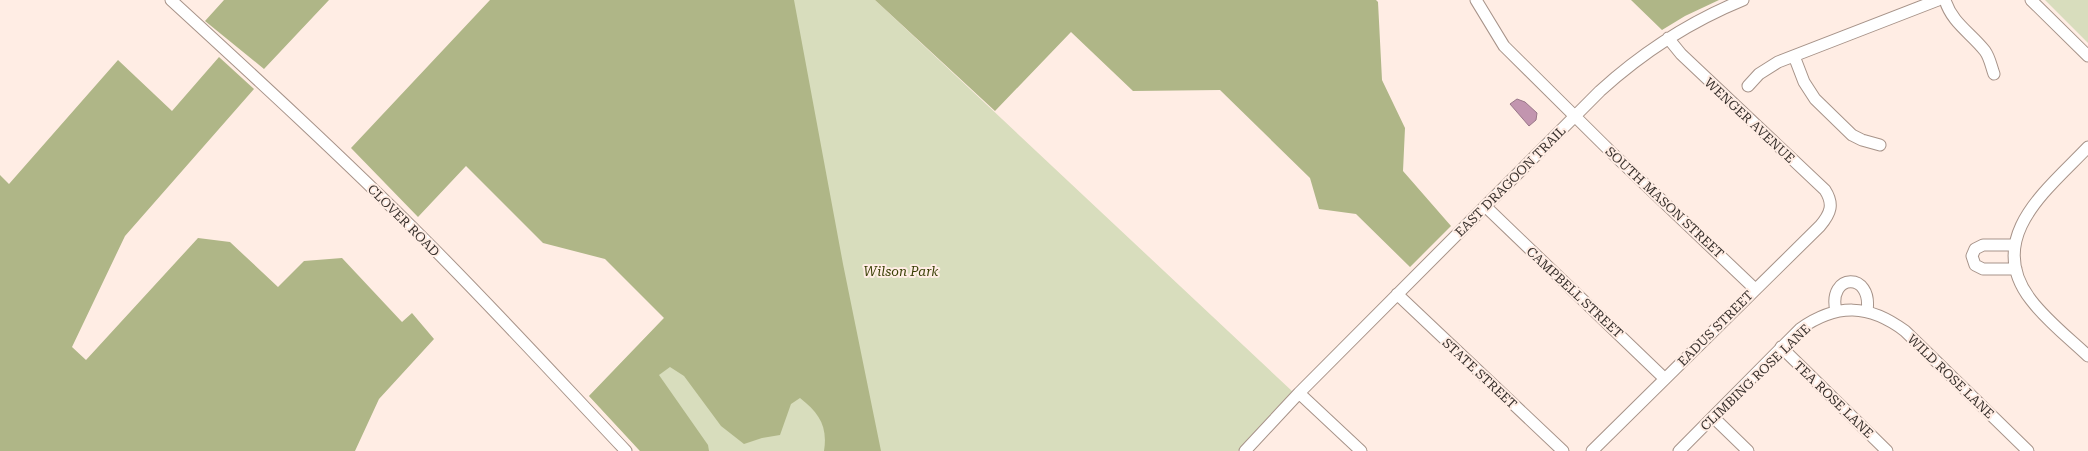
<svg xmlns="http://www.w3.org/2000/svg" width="2088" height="451" viewBox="0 0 2088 451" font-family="'Roboto Serif',serif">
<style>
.green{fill:#d8ddbd}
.forest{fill:#afb687}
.water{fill:#c295af;stroke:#978}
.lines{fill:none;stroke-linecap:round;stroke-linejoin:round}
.minor-casing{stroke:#a79389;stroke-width:13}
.minor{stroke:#fff;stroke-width:11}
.labels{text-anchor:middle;stroke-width:4;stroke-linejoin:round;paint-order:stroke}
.street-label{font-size:13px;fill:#38302c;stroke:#ffede4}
.park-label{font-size:13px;font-style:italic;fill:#393e04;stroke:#ffede4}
</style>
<rect width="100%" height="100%" fill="#ffede4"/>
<!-- green -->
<path class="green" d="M635,0H875L1293,392L1238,451H640L589,396L664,318Z
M2045,0H2088V43Z"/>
<!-- forest -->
<path class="forest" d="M224,0H329L264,69L205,21Z
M490,0H794L843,264L881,451H824C828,426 819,413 800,398L791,404L780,435L762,438L744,444L721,426L684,376L670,367L659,375L708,445L709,451H640L589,396L664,318L605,259L543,243L466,166L418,217L351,148Z
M875,0H1376L1378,2L1382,80L1405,128L1403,171L1451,226L1410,267L1356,214L1319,209L1310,178L1220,90L1133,91L1071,32L995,111Z
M1631,0H1719L1685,16L1662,30Z
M219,57L254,89L125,236L72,347L86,360L198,238L230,242L278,287L304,261L342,258L402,322L412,313L434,339L379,399L355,451H0V175L9,184L118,60L172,111Z"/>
<!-- water -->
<path class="water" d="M1517,99L1525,102L1537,113L1536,120L1529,126L1510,104Z"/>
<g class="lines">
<defs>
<path id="minor" d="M171,0C256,78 342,157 424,239C493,308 559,380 626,451
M1476,0L1504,46L1611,152L1755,289
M1945,0C1952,23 1971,33 1985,51C1990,58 1991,66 1994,74
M2031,0L2088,56
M1794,56L1804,82L1815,99L1852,135L1862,140L1880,145
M1748,86L1759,74L1778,62L1938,0
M2088,147C2048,189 1983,238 2031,300C2047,321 2069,338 2088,356
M1485,206L1664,378
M2015,245H1983L1975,249L1972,256L1975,265L1983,269H2016
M1397,294L1563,451
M1836,311C1827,273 1873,271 1867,311
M1781,347L1887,451
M1299,393L1361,451
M1713,417L1748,451
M1245,451L1299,393L1600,91C1643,52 1689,22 1743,0
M1592,451L1820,226C1831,213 1834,204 1825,190L1681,54L1668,38
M1679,451L1800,329C1837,303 1869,304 1905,331L2028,451"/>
</defs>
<!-- minor casing -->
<use href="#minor" class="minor-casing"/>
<!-- minor -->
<use href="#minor" class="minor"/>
</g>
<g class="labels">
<!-- street labels -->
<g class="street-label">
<text transform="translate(1750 120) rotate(43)" y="5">WENGER AVENUE</text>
<text transform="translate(1510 181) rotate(-45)" y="5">EAST DRAGOON TRAIL</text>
<text transform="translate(1665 202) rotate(43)" y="5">SOUTH MASON STREET</text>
<text transform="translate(404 220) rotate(45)" y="5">CLOVER ROAD</text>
<text transform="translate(1575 292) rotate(43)" y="5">CAMPBELL STREET</text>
<text transform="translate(1715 328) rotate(-45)" y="5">EADUS STREET</text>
<text transform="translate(1480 373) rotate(43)" y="5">STATE STREET</text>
<text transform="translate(1951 376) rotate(44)" y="5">WILD ROSE LANE</text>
<text transform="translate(1755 377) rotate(-44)" y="5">CLIMBING ROSE LANE</text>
<text transform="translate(1834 399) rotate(44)" y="5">TEA ROSE LANE</text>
</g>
<!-- park labels -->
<g class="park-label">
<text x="901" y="276">Wilson Park</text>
</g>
</g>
</svg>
